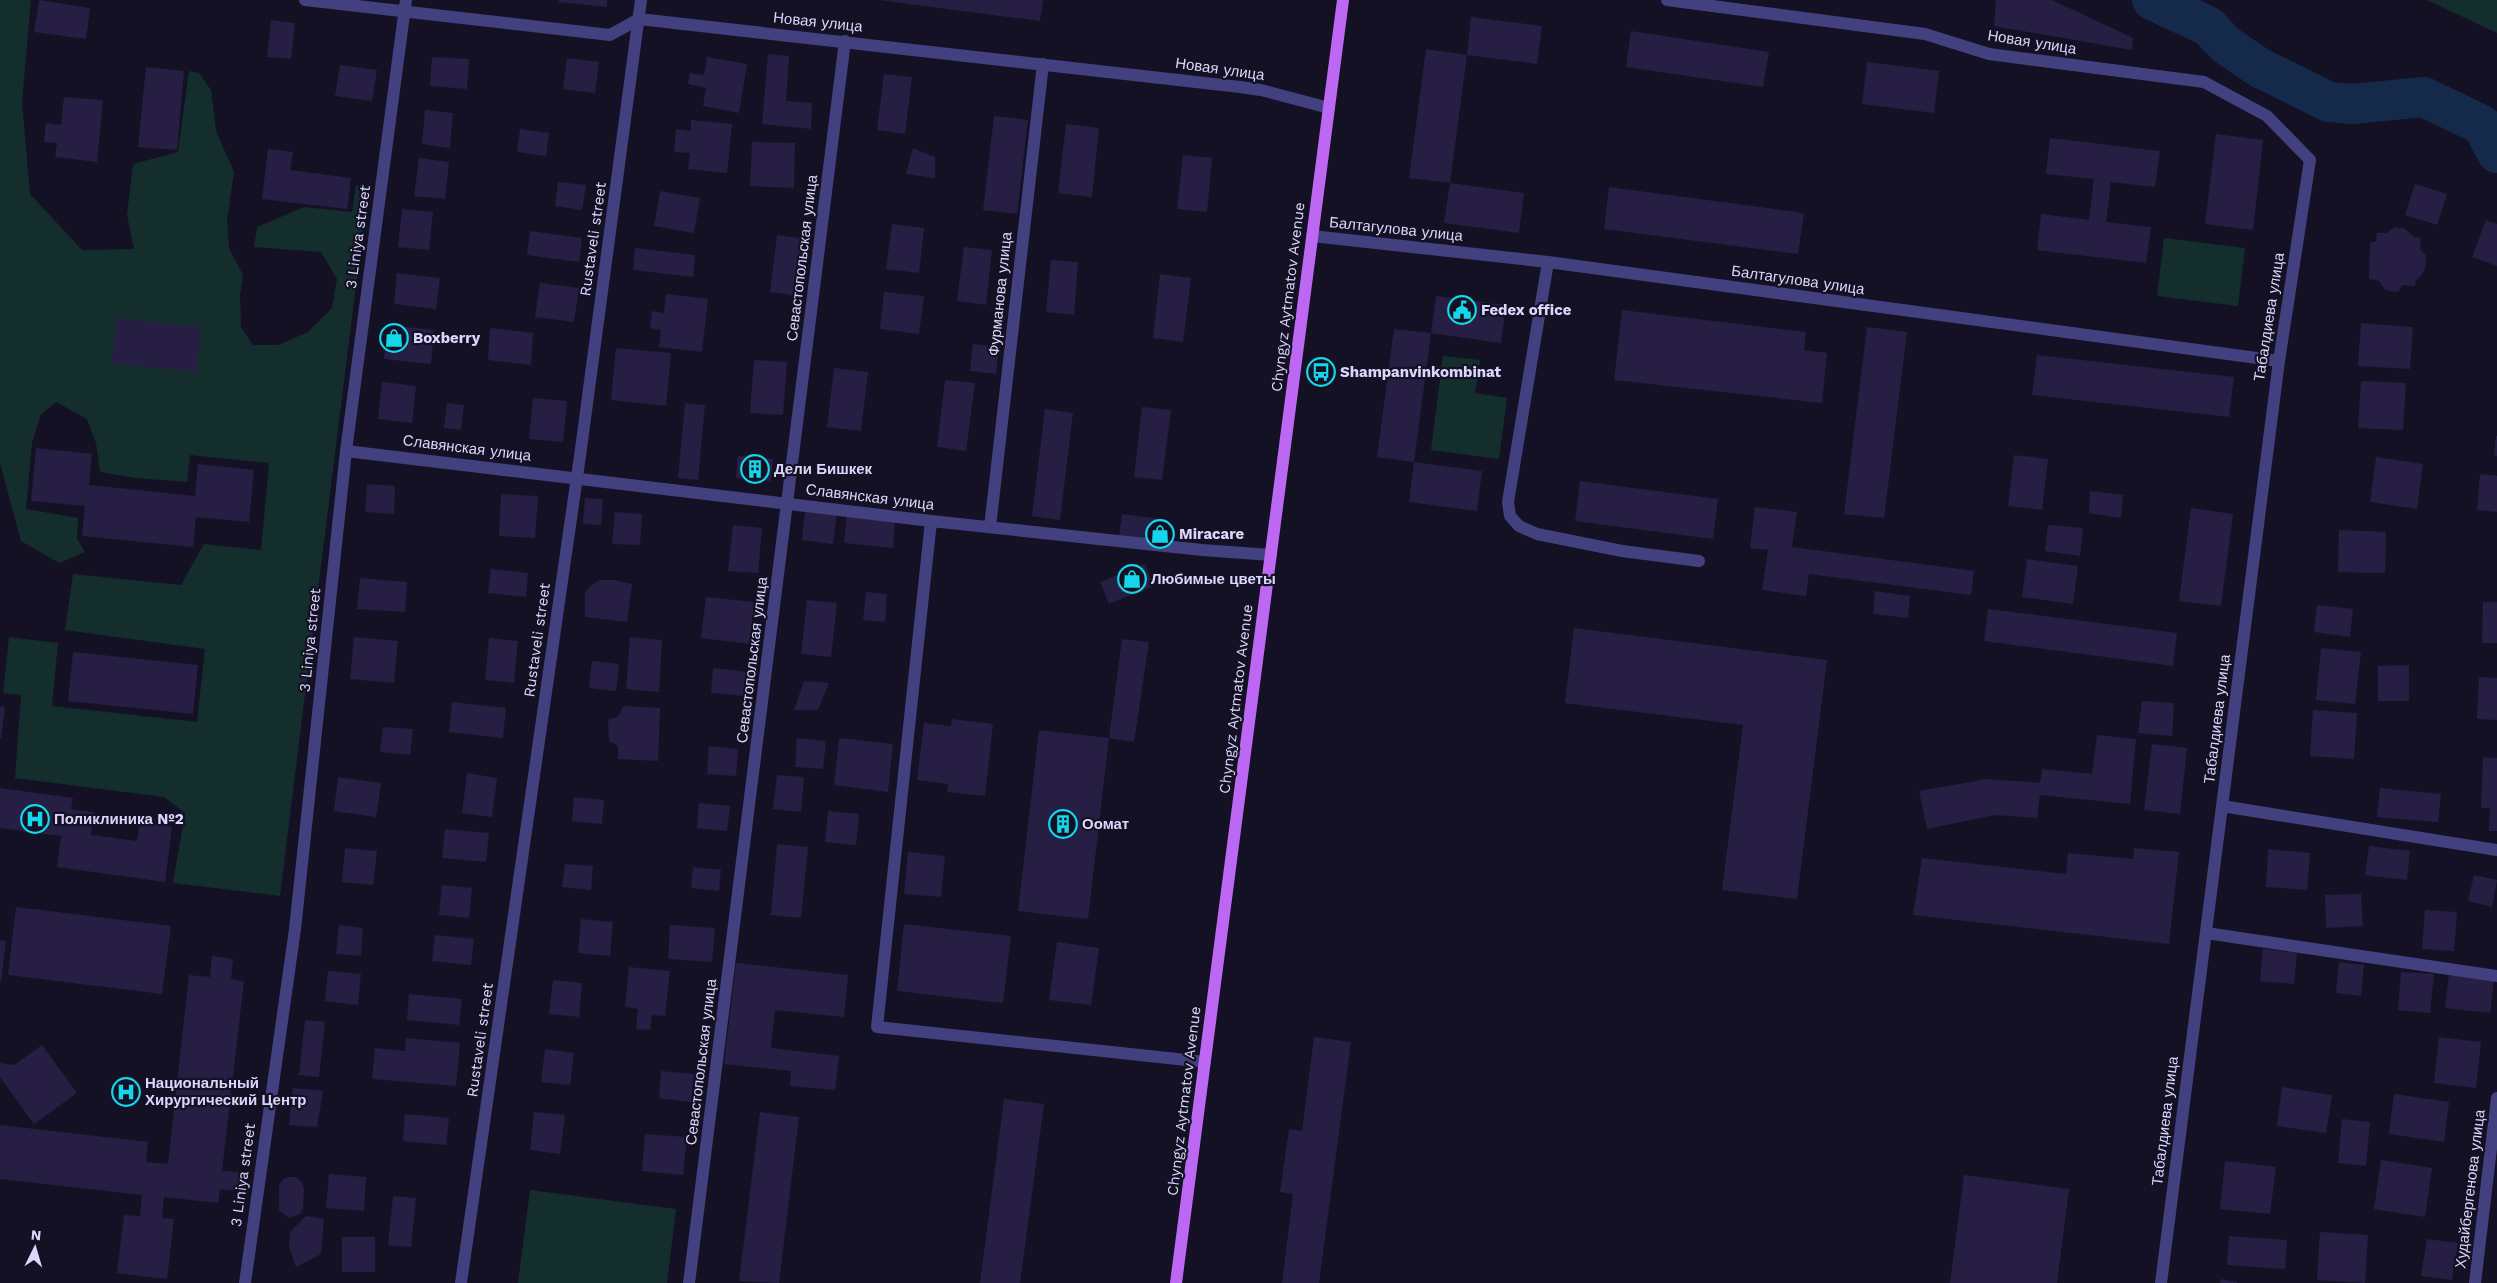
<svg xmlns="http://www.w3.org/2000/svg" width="2497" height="1283" viewBox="0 0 2497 1283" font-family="'Work Sans',sans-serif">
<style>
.green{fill:#142e2d}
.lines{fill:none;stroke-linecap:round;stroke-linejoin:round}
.river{stroke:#152a4a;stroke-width:40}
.building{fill:#261f43}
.minor{stroke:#42407f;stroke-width:12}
.tertiary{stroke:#42407f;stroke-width:12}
.primary{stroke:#bd68f2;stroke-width:12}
.labels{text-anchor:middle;stroke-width:4.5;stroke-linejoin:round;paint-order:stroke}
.street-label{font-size:15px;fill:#dbd7fc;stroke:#141124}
.poi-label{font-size:15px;font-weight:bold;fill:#dbd7fc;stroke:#141124;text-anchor:start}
</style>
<rect width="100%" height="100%" fill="#141124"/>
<!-- green -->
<path class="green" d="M0,0H31L22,102L30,194L82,250L134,249L127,215L133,164L178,152L189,71L199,73L211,90L216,131L234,172L227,221L229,248L243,275L240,295L241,327L253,345H278L308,332L332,308L337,279L321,252L254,247L257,227L304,207L352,212L356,185L368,188L280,896L173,883L185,813L164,797L15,778L21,695L3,693L9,637L58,643L52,706L197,722L205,649L65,630L73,574L181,585L204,544L261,550L269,463L190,455L187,482L135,478L100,472L96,443L87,419L56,402L41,414L32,443L26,509L78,518L77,539L85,552L59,563L21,541L0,463Z
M2427,0H2497V33Z
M2164,238L2245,248L2238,306L2157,296Z
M1443,356L1480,360L1475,393L1507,398L1499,459L1431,450Z
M530,1190L676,1209L667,1283H518Z"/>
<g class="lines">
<!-- river -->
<path class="river" d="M2152,0L2208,26L2226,45L2260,68L2329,102L2352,104L2424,97L2482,125L2497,153"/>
</g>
<!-- building -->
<path class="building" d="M39,0L90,8L86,39L34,32Z
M559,0H607V7L559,2Z
M879,0H1043L1040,21Z
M1996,0H2052L2133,38L2132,50L1994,26Z
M1471,17L1542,26L1537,64L1467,55L1450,183L1409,178L1426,49L1467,55Z
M271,20L295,23L291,59L267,57Z
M1631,31L1769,52L1763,87L1626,67Z
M768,54L789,56L786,101L812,103L811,129L762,124Z
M432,57L469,59L467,89L430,86Z
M707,57L747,64L739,113L703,106L706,88L688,84L690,73L704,75Z
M567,58L599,62L595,93L563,89Z
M1867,62L1939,71L1934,113L1862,104Z
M340,65L377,70L372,101L335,96Z
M146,67L184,71L177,150L138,147Z
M884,74L912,77L905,134L877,130Z
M64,97L103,100L97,162L55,157L57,143L44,142L46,123L61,125Z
M425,110L453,113L450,148L422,144Z
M994,116L1028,120L1017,214L983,210Z
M691,120L732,124L727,173L688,169L690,153L674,152L676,129L691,131Z
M1066,124L1099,128L1092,197L1058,193Z
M520,129L549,133L546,156L517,152Z
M2216,134L2263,140L2253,230L2205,224Z
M2050,138L2160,151L2155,187L2111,182L2106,222L2151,227L2146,263L2037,250L2041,214L2089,220L2094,179L2046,174Z
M752,142L795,143L794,188L750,186Z
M913,148L935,157V178L906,174Z
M268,149L293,152L290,170L351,178L347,209L262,199Z
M1183,155L1212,158L1207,212L1177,209Z
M419,158L449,162L445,199L414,196Z
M558,182L586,185L582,210L555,206Z
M1450,183L1524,193L1519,233L1444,223Z
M2415,184L2447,194L2437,225L2405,215Z
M1609,187L1804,213L1798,254L1604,229Z
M660,191L700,198L694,233L654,226Z
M402,209L433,212L429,250L398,247Z
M2486,220L2497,224V266L2472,257Z
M892,224L924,228L919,273L886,269Z
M2395,227L2405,229L2414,237L2421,238L2420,249L2426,256L2425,268L2422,275L2416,280L2415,286L2402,285L2398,292L2385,290L2379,281L2369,279L2370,243L2376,241L2377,233H2386Z
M530,231L582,238L579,262L527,255Z
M777,235L807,239L800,296L770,292Z
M964,247L992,250L986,305L957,301Z
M635,248L695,255L693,277L633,270Z
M1051,260L1078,262L1074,315L1046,312Z
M397,273L440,278L436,309L394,304Z
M1160,274L1191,278L1183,342L1153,338Z
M540,283L579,288L574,322L535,317Z
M884,292L924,296L919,334L880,329Z
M666,294L708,299L702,352L659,347L661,330L650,328L652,311L664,313Z
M1436,296L1506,305L1501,343L1431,333Z
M1622,310L1806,332L1804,350L1827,353L1822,403L1614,380Z
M116,318L201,327L197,372L112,363Z
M2361,323L2413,327L2410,369L2358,366Z
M387,325L434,330L431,364L384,359Z
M1867,327L1907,332L1884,518L1844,514Z
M490,328L533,333L531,365L488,360Z
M1394,329L1431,333L1414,462L1377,457Z
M973,344L999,347L996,374L970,371Z
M616,348L671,353L666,406L611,400Z
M2037,355L2234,377L2229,417L2032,395Z
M754,360L787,362L783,415L750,413Z
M834,368L868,372L861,431L827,427Z
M945,380L975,383L966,451L937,447Z
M2361,381L2406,383L2403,430L2358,428Z
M382,382L416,386L412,423L378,419Z
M533,398L567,401L563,442L529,439Z
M447,403L464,405L461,430L444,428Z
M685,403L705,405L698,480L678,478Z
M1142,407L1171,410L1162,480L1134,477Z
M1045,409L1073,413L1060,520L1032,516Z
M2496,436H2497V456H2494Z
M36,448L92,454L89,485L195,496L198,464L254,470L249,522L196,517L193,547L82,536L85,506L31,501Z
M2014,455L2048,459L2042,510L2008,506Z
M738,456L773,459L771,481L736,478Z
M2376,457L2423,464L2417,509L2370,502Z
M1414,462L1482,471L1477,511L1409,502Z
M2480,474L2497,476V512L2477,510Z
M1580,481L1718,499L1713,539L1575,521Z
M367,484L395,486L394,514L365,512Z
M2090,491L2123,495L2121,518L2089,513Z
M501,494L538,496L535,538L499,536Z
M585,498L603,499L601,525L583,524Z
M1755,507L1797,512L1792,547L1974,571L1971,595L1809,574L1806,596L1762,590L1768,550L1750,548Z
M2191,508L2233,514L2221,606L2179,601Z
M805,511L837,514L833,544L802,540Z
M615,512L642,514L640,545L612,544Z
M1122,514L1168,520L1164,542L1119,536Z
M847,515L895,520L893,548L844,543Z
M733,525L762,528L758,573L728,571Z
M2048,525L2083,528L2080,556L2045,551Z
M2339,530L2386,532L2385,573L2338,572Z
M2027,559L2078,566L2073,604L2022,597Z
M1145,564L1154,586L1109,604L1100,582Z
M491,569L528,573L526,597L488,593Z
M360,578L407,582L405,612L357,609Z
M600,580H614L632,584L627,622L585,617V592L591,585Z
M1875,591L1910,596L1908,618L1873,614Z
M866,592L887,594L885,622L863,620Z
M706,597L754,602L750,644L701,638Z
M807,600L837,603L831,657L801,654Z
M2483,602H2497V643H2482Z
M2317,605L2353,609L2350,637L2314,632Z
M1988,609L2177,633L2173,666L1984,641Z
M1574,628L1827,660L1797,899L1722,890L1743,725L1565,703Z
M354,637L398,641L394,683L350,679Z
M630,637L662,640L659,692L626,689Z
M489,638L518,641L514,683L485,680Z
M1122,639L1149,642L1134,742L1109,738L1088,919L1018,911L1039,730L1109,738Z
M2321,648L2361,652L2355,704L2316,700Z
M73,652L198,665L193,714L68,701Z
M592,661L619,664L616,691L589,688Z
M2409,665V701H2378V666Z
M713,668L748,672L746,696L711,693Z
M2479,677L2497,678V720L2477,719Z
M804,681L829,683L818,710H794Z
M2142,701L2174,703L2172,736L2138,733Z
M452,702L506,708L503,738L449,732Z
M0,706L5,707L1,738H0Z
M623,706L660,708L658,761L618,759V746L609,741L608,720L619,716Z
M2313,710L2357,713L2354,759L2310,756Z
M952,719L993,724L985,796L947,792L948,784L917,780L924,723L951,726Z
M383,727L413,729L410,755L380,752Z
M2097,735L2136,739L2130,804L2040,795L2037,818L1995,815L1927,829L1919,791L1987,779L2040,783L2042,769L2092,774Z
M797,738L826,741L823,769L795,767Z
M839,738L893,744L888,792L834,785Z
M2152,744L2187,748L2180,814L2144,810Z
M709,746L738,749L736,776L707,774Z
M2483,757L2497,758V831H2489L2490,808H2481Z
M467,773L497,778L492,817L462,813Z
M777,775L804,777L801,812L773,809Z
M338,777L381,783L376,817L334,811Z
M0,788L73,798L71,809L94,812L91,835L137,841L140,822L172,827L165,882L57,867L61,836L0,828Z
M2380,788L2441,794L2438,822L2377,817Z
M574,797L604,800L602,824L572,821Z
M699,803L730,806L727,831L697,828Z
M828,811L859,814L856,845L825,842Z
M445,829L489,833L486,862L442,858Z
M777,844L808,847L801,918L771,915Z
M2369,846L2410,851L2407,880L2365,875Z
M345,848L377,851L373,885L342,882Z
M2134,848L2179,852L2169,944L1913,915L1922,858L2066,874L2068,853L2133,859Z
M2268,849L2310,853L2307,890L2266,887Z
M908,852L945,856L941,897L904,894Z
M565,864L593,866L591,890L562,887Z
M693,867L721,870L719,891L691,888Z
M2474,875L2497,880L2492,907L2468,901Z
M442,885L472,888L469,918L439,915Z
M2361,894L2363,926L2326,928L2325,895Z
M16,907L171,926L162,994L8,975Z
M2425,910L2457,912L2454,951L2422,949Z
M581,919L613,922L610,956L578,953Z
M904,924L1011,936L1003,1003L897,991Z
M339,925L363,928L361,956L336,954Z
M670,925L715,928L712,962L668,959Z
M435,935L474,939L471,965L432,961Z
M0,940L6,941L1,982H0Z
M1057,942L1099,948L1091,1005L1049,1000Z
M2263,949L2297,953L2294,984L2260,981Z
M212,956L233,959L231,979L244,981L222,1171L250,1173L247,1192L220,1189L218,1203L164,1197L162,1218L174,1219L167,1279L117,1273L124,1215L140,1216L142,1195L0,1179V1125L148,1142L146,1162L168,1164L189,975L210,977Z
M2339,962L2364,965L2361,996L2336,993Z
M736,963L848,975L844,1017L775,1010L771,1048L839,1056L835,1090L790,1086L791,1071L724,1064Z
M629,967L670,971L665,1016L652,1015L650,1030L636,1029L638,1009L625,1007Z
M328,971L361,974L358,1005L325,1001Z
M2401,972L2434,974L2430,1013L2398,1010Z
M2449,974L2494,980L2490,1013L2445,1008Z
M553,980L582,983L579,1017L549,1014Z
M409,994L462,999L459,1025L407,1020Z
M305,1020L325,1022L319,1077L299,1075Z
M1314,1037L1351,1042L1319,1283H1282L1293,1194L1280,1192L1289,1129L1302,1131Z
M2439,1037L2481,1042L2476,1088L2434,1083Z
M406,1038L460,1043L456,1086L372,1079L375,1048L405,1051Z
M42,1045L77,1093L34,1124L0,1077V1063L14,1065Z
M545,1049L574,1053L570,1085L541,1082Z
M661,1071L694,1074L691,1102L659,1098Z
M2282,1087L2332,1095L2326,1133L2277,1126Z
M293,1088L323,1091L317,1127L289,1125Z
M2394,1094L2449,1102L2444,1142L2389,1134Z
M1004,1099L1044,1104L1020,1283H980Z
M534,1112L565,1115L560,1154L530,1150Z
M760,1112L799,1117L779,1283L739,1281Z
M405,1114L449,1118L446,1145L403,1141Z
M2342,1119L2370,1122L2366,1166L2338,1163Z
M645,1134L687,1137L683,1175L642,1171Z
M2381,1160L2432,1168L2425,1217L2374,1209Z
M2225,1161L2276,1167L2270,1214L2220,1209Z
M329,1174L366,1177L364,1211L326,1208Z
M1964,1175L2069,1189L2057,1283H1950Z
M289,1177H296L302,1182L304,1188L303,1209L300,1214L289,1218L279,1210V1186L283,1179Z
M393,1196L416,1198L411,1247L388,1245Z
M306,1216L324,1219L321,1254L296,1267L289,1247L290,1232Z
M2320,1232L2368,1235L2365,1283L2317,1280Z
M2229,1236L2287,1240L2285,1269L2227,1265Z
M342,1237H375V1272H342Z
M2427,1239L2458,1243L2452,1280L2421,1276Z
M2221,1279L2237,1282V1283H2220Z"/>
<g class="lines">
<!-- minor -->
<path class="minor" d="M305,0L610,35L639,19L1240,87L1261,90L1329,108
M1667,0L1925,34L1989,54L2204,82L2267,116L2310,160L2279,361L2161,1283
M1312,236L1548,262L2279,361
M1548,262L1508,502L1510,516L1519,526L1537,534L1622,551L1699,561
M346,451L931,521L1202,550L1271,555
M931,521L877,1027L1205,1062
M990,527L1043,64
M2222,806L2497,850
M2206,933L2497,976
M245,1283L295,929L346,451L406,0
M689,1283L845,41
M2475,1283L2497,1098"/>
<!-- tertiary -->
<path class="tertiary" d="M461,1283L580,456L641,0"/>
<!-- primary -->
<path class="primary" d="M1176,1283L1343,0"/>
</g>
<!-- icons -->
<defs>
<symbol id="civic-ring" viewBox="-11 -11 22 22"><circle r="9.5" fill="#141124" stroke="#14d7eb" stroke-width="1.5"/><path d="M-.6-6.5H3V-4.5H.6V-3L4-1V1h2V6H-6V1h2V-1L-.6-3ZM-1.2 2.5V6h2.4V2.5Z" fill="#14d7eb"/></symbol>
<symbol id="shop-ring" viewBox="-11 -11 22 22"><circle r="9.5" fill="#141124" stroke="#14d7eb" stroke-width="1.5"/><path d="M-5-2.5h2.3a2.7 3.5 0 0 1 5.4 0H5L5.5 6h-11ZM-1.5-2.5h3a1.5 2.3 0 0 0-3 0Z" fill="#14d7eb"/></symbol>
<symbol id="bus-ring" viewBox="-11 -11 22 22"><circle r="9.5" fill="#141124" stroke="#14d7eb" stroke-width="1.5"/><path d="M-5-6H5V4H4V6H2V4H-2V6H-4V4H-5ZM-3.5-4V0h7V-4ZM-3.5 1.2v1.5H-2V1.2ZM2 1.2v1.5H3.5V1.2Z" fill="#14d7eb"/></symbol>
<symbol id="building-ring" viewBox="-11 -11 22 22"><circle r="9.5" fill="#141124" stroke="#14d7eb" stroke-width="1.5"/><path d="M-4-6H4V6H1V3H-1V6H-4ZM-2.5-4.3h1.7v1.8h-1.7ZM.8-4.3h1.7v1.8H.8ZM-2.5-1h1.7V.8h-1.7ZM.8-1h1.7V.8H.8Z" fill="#14d7eb"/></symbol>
<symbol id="hospital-ring" viewBox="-11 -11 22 22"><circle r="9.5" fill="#141124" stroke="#14d7eb" stroke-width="1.5"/><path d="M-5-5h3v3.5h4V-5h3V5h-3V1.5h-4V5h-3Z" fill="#14d7eb"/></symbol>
</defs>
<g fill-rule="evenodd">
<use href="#civic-ring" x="1446" y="294" width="32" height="32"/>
<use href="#shop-ring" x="378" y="322" width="32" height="32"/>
<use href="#bus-ring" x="1305" y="356" width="32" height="32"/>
<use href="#building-ring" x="739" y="453" width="32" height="32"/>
<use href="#shop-ring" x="1144" y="518" width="32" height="32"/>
<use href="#shop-ring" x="1116" y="563" width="32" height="32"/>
<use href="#hospital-ring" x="19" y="803" width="32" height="32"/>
<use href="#building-ring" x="1047" y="808" width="32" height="32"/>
<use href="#hospital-ring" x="110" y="1076" width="32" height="32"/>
</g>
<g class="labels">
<!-- street labels -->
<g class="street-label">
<text transform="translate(818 22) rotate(6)" y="5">Новая улица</text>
<text transform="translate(2032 42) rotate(9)" y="5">Новая улица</text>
<text transform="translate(1220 69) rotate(8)" y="5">Новая улица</text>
<text transform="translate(1396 229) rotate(6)" y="5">Балтагулова улица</text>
<text transform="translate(358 237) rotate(-82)" y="5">3 Liniya street</text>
<text transform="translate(593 239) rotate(-82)" y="5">Rustaveli street</text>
<text transform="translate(802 258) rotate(-83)" y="5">Севастопольская улица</text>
<text transform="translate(1798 280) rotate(8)" y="5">Балтагулова улица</text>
<text transform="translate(1000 294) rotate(-84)" y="5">Фурманова улица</text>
<text transform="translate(1288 297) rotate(-83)" y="5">Chyngyz Aytmatov Avenue</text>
<text transform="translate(2269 317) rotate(-81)" y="5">Табалдиева улица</text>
<text transform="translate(467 448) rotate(7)" y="5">Славянская улица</text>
<text transform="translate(870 497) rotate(7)" y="5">Славянская улица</text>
<text transform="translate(310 640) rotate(-84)" y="5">3 Liniya street</text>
<text transform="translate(537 640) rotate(-82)" y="5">Rustaveli street</text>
<text transform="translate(752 660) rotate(-83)" y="5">Севастопольская улица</text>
<text transform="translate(1236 699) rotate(-83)" y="5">Chyngyz Aytmatov Avenue</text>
<text transform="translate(2217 719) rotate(-83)" y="5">Табалдиева улица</text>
<text transform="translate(480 1040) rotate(-82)" y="5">Rustaveli street</text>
<text transform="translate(701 1062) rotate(-83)" y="5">Севастопольская улица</text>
<text transform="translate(1184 1101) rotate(-83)" y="5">Chyngyz Aytmatov Avenue</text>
<text transform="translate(2165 1121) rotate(-83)" y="5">Табалдиева улица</text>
<text transform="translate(243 1175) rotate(-82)" y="5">3 Liniya street</text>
<text transform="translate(2470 1189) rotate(-83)" y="5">Худайбергенова улица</text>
</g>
<!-- poi labels -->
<g class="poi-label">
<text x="1481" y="315">Fedex office</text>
<text x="413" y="343">Boxberry</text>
<text x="1340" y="377">Shampanvinkombinat</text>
<text x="774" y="474">Дели Бишкек</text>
<text x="1179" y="539">Miracare</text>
<text x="1151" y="584">Любимые цветы</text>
<text x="54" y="824">Поликлиника №2</text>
<text x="1082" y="829">Оомат</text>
<text x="145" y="1088">Национальный<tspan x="145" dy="17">Хирургический Центр</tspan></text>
</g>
</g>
<!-- north arrow -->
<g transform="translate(35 1248) rotate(5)" stroke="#141124" stroke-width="4" paint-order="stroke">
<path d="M0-4L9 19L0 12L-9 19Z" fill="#dbd7fc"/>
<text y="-8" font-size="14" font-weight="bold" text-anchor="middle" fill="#dbd7fc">N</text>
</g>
</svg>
